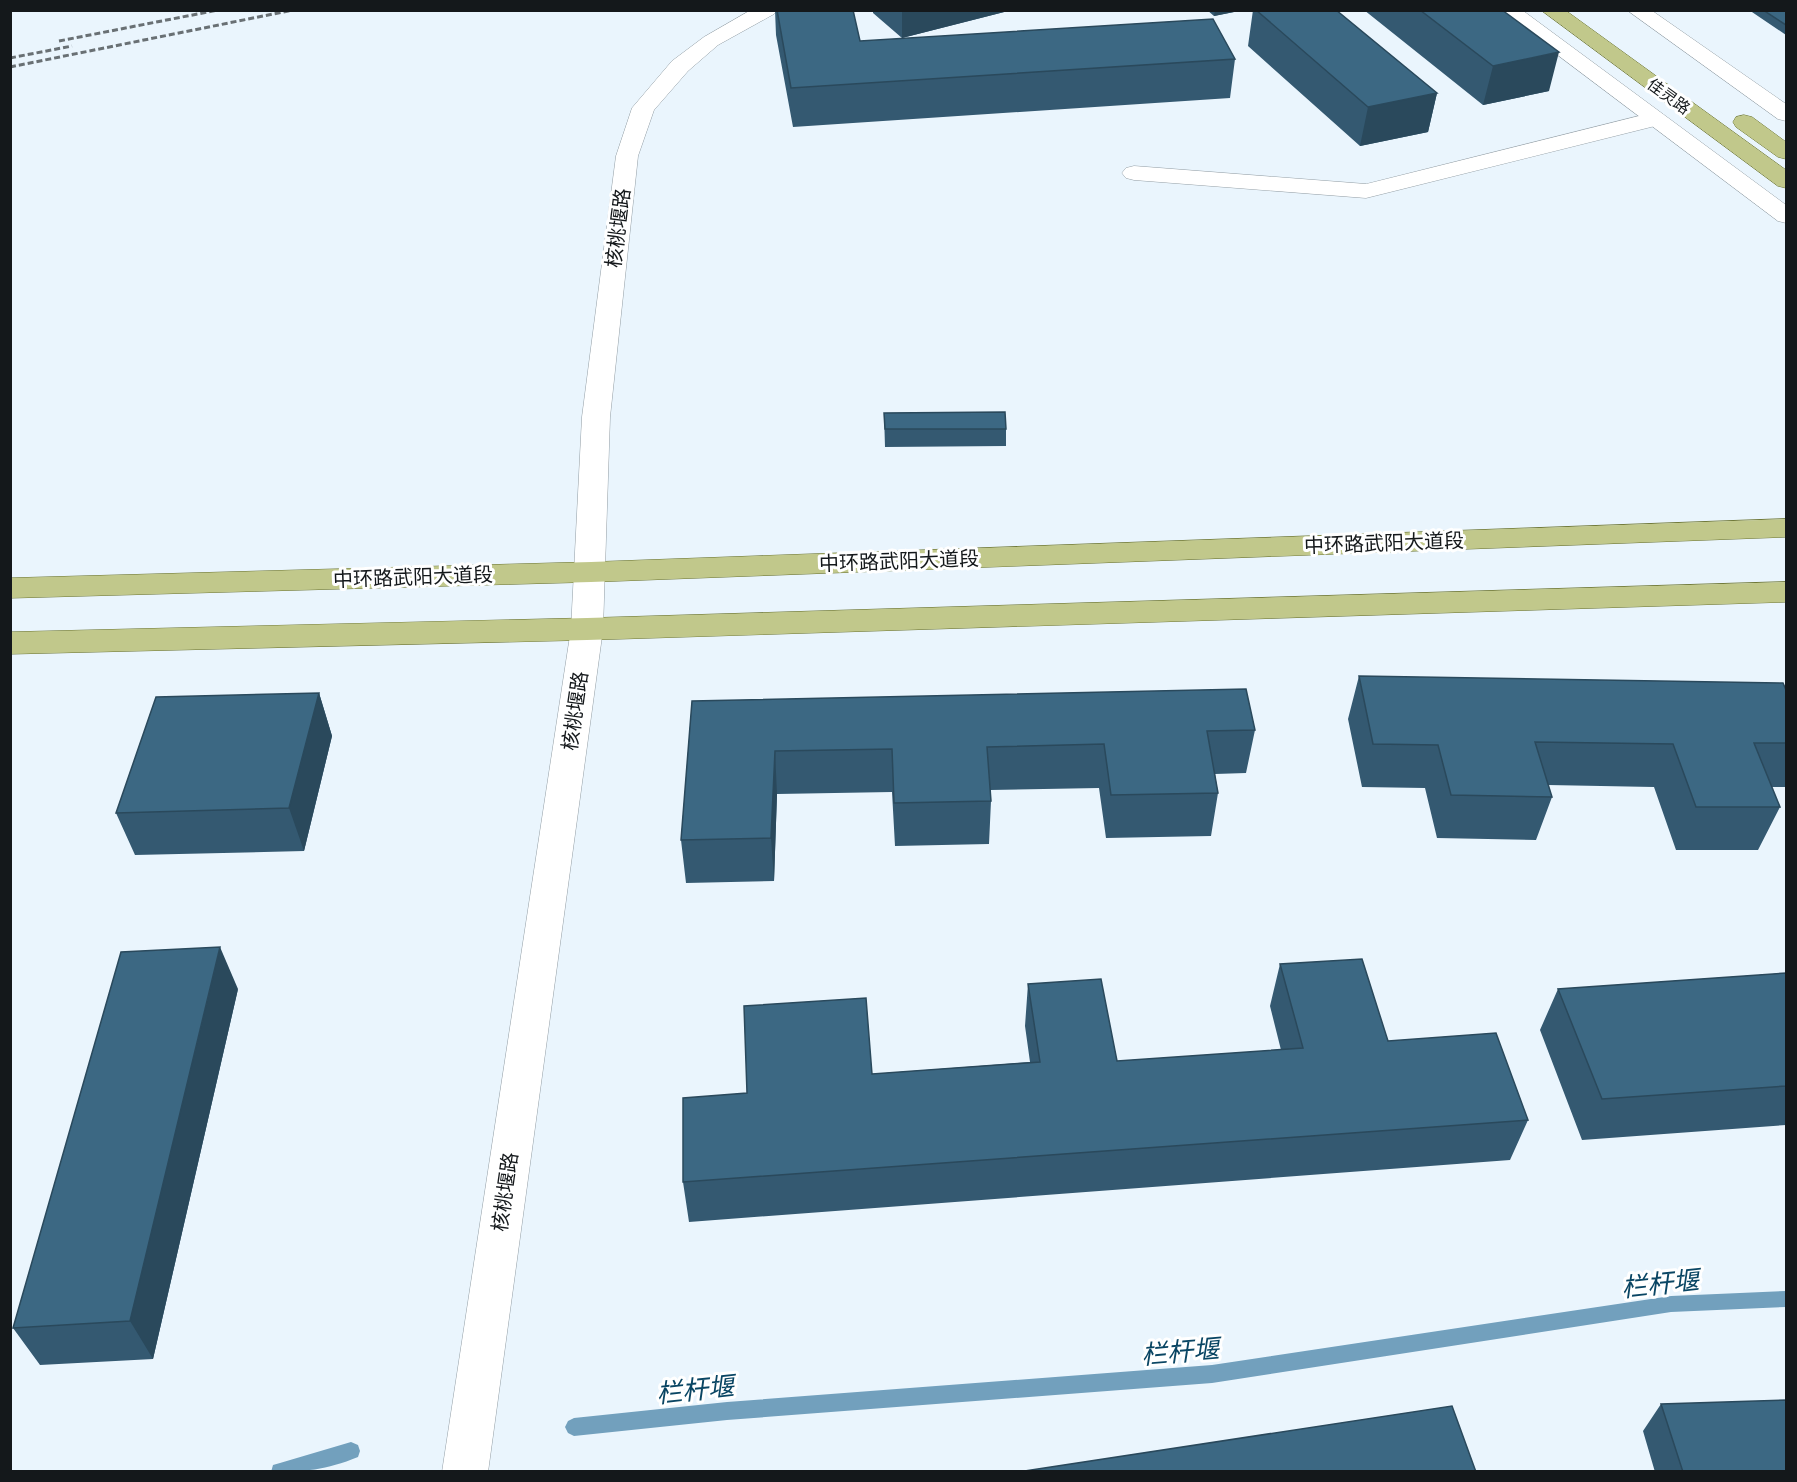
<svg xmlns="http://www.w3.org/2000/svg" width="1797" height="1482" viewBox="0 0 1797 1482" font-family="'Sofia Sans Condensed','Noto Sans SC',sans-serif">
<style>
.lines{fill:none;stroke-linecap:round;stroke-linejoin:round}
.stream{fill:#72a0bd;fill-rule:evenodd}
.street-casing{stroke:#929da4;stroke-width:1}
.secondary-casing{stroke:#929da4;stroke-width:1}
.primary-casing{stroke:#6a7332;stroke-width:1}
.street{fill:#fff;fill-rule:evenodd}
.secondary{fill:#fff;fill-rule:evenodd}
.primary{fill:#c1c88b;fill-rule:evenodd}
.rail{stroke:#697074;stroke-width:3;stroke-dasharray:6 3;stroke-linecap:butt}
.wall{fill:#345971}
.shaded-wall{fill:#2a495c}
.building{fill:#3c6883;stroke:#2a495c;stroke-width:1.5}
.labels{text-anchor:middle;stroke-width:6;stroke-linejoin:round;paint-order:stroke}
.far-street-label{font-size:16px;fill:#14181b;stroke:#fff}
.street-label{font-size:20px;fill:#14181b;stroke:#fff}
.near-water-label{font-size:26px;font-style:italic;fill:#094563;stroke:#fff}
</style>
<rect width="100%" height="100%" fill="#eaf5fd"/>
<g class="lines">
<!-- stream -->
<path class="stream" d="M1786,1291V1307L1671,1312L1212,1383L727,1420L574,1436L568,1433L565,1427L568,1421L574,1418L727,1402L1212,1365L1671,1296Z
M351,1442L358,1445L360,1451L358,1457C326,1470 304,1472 271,1472L273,1465L280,1463Z"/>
<defs>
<path id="street" d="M1655,112L1663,114L1666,119L1663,124L1366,198L1134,180L1126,178L1122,173L1126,168L1134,166L1366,184Z"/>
<path id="secondary" d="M751,10H777L774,14L718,45L688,71L654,110L638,156L610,417L603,629L488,1472H442L571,629L582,417L616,156L632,108L672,61L704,37Z
M1498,10H1522L1786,205V223L1778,221Z
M1627,10H1651L1786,104V121L1778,119Z"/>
<path id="primary" d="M1541,10H1565L1786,170V188L1778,186Z
M1744,115L1752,117L1786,142V159L1778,157L1736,127L1733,122L1736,117Z
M1786,519V537L591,582L10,598V578L591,562Z
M1786,582V602L587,640L10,654V632L587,618Z"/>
</defs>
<!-- street casing -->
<use href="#street" class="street-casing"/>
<!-- secondary casing -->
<use href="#secondary" class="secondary-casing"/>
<!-- primary casing -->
<use href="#primary" class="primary-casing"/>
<!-- street -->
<use href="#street" class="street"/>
<!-- secondary -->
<use href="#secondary" class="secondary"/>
<!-- primary -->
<use href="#primary" class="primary"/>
<!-- rail -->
<path class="rail" d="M59,41L218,10
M10,58L72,46
M10,67L293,10"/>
</g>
<!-- wall -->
<path class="wall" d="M775,10H853L860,41L1235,59L1230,98L793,127L776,35Z
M873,10H1012L902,38L873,13Z
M1207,10H1244L1214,16Z
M1253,10H1336L1437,93L1428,132L1360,146L1248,46Z
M1364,10H1502L1549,91L1483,105Z
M1749,10H1786V35Z
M884,413L1006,429V446L885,447Z
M1359,676L1786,690V787H1771L1780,807L1758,850H1676L1654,787L1548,785L1552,797L1536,840L1437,838L1425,788L1362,787L1348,719Z
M319,693L332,736L304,851L135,855L116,813Z
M692,701L1255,730L1246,773L1215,774L1218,793L1211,836L1106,838L1099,788L990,790L991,801L989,844L895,846L892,792L777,794L774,881L686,883L681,840Z
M1280,964L1388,1041L1528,1120L1510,1160L689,1222L683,1182L747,1093L872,1074L1030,1062L1025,1026L1028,984L1117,1061L1281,1050L1270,1006Z
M1786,973V1125L1582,1140L1540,1030L1558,989Z
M238,989L153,1359L40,1365L13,1328Z
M1661,1404L1786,1472H1655L1643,1431Z"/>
<!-- shaded-wall -->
<path class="shaded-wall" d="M902,10H1012L902,38Z
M1215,10H1244L1214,16Z
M1559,52L1549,91L1483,105L1493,66Z
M1437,93L1428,132L1360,146L1368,107Z
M319,693L332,736L304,851L289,808Z
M775,751L777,794L774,881L771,838Z
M220,947L238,989L153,1359L130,1321Z"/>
<!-- building -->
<path class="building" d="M777,10H853L860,41L1213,19L1235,59L791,88Z
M1256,10H1336L1437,93L1368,107Z
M1420,10H1502L1559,52L1493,66Z
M1763,10H1786V25Z
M1005,412L1006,429H885L884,413Z
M1359,676L1783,683L1786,690V743H1754L1780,807H1696L1673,744L1535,742L1552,797L1451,795L1438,745L1373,744Z
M1246,689L1255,730L1207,731L1218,793L1111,795L1104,744L987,747L991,801L894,803L892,749L775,751L771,838L681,840L692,701Z
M319,693L289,808L116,813L156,697Z
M220,947L130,1321L13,1328L121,952Z
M1362,959L1388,1041L1496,1033L1528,1120L683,1182V1098L747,1093L744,1006L866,998L872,1074L1040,1062L1028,984L1101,979L1117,1061L1303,1048L1280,964Z
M1786,973V1086L1602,1099L1558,989Z
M1786,1400V1472H1683L1661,1404Z
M1452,1406L1476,1472H1018Z"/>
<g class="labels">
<!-- far-street labels -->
<g class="far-street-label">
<text transform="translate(1669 96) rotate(36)" y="6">佳灵路</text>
</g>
<!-- street labels -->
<g class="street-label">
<text transform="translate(618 228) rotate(-83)" y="7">核桃堰路</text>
<text transform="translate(1384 543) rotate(-2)" y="7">中环路武阳大道段</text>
<text transform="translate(899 561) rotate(-2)" y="7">中环路武阳大道段</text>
<text transform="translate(413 577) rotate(-2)" y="7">中环路武阳大道段</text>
<text transform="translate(575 711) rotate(-82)" y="7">核桃堰路</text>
<text transform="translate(505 1192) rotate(-82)" y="7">核桃堰路</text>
</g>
<!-- near-water labels -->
<g class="near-water-label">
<text transform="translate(1660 1284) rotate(-6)" y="9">栏杆堰</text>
<text transform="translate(1180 1352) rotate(-5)" y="9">栏杆堰</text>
<text transform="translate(695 1390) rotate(-6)" y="9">栏杆堰</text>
</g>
</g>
<!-- border -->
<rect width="1797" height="1482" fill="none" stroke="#14181b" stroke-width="24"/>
</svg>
